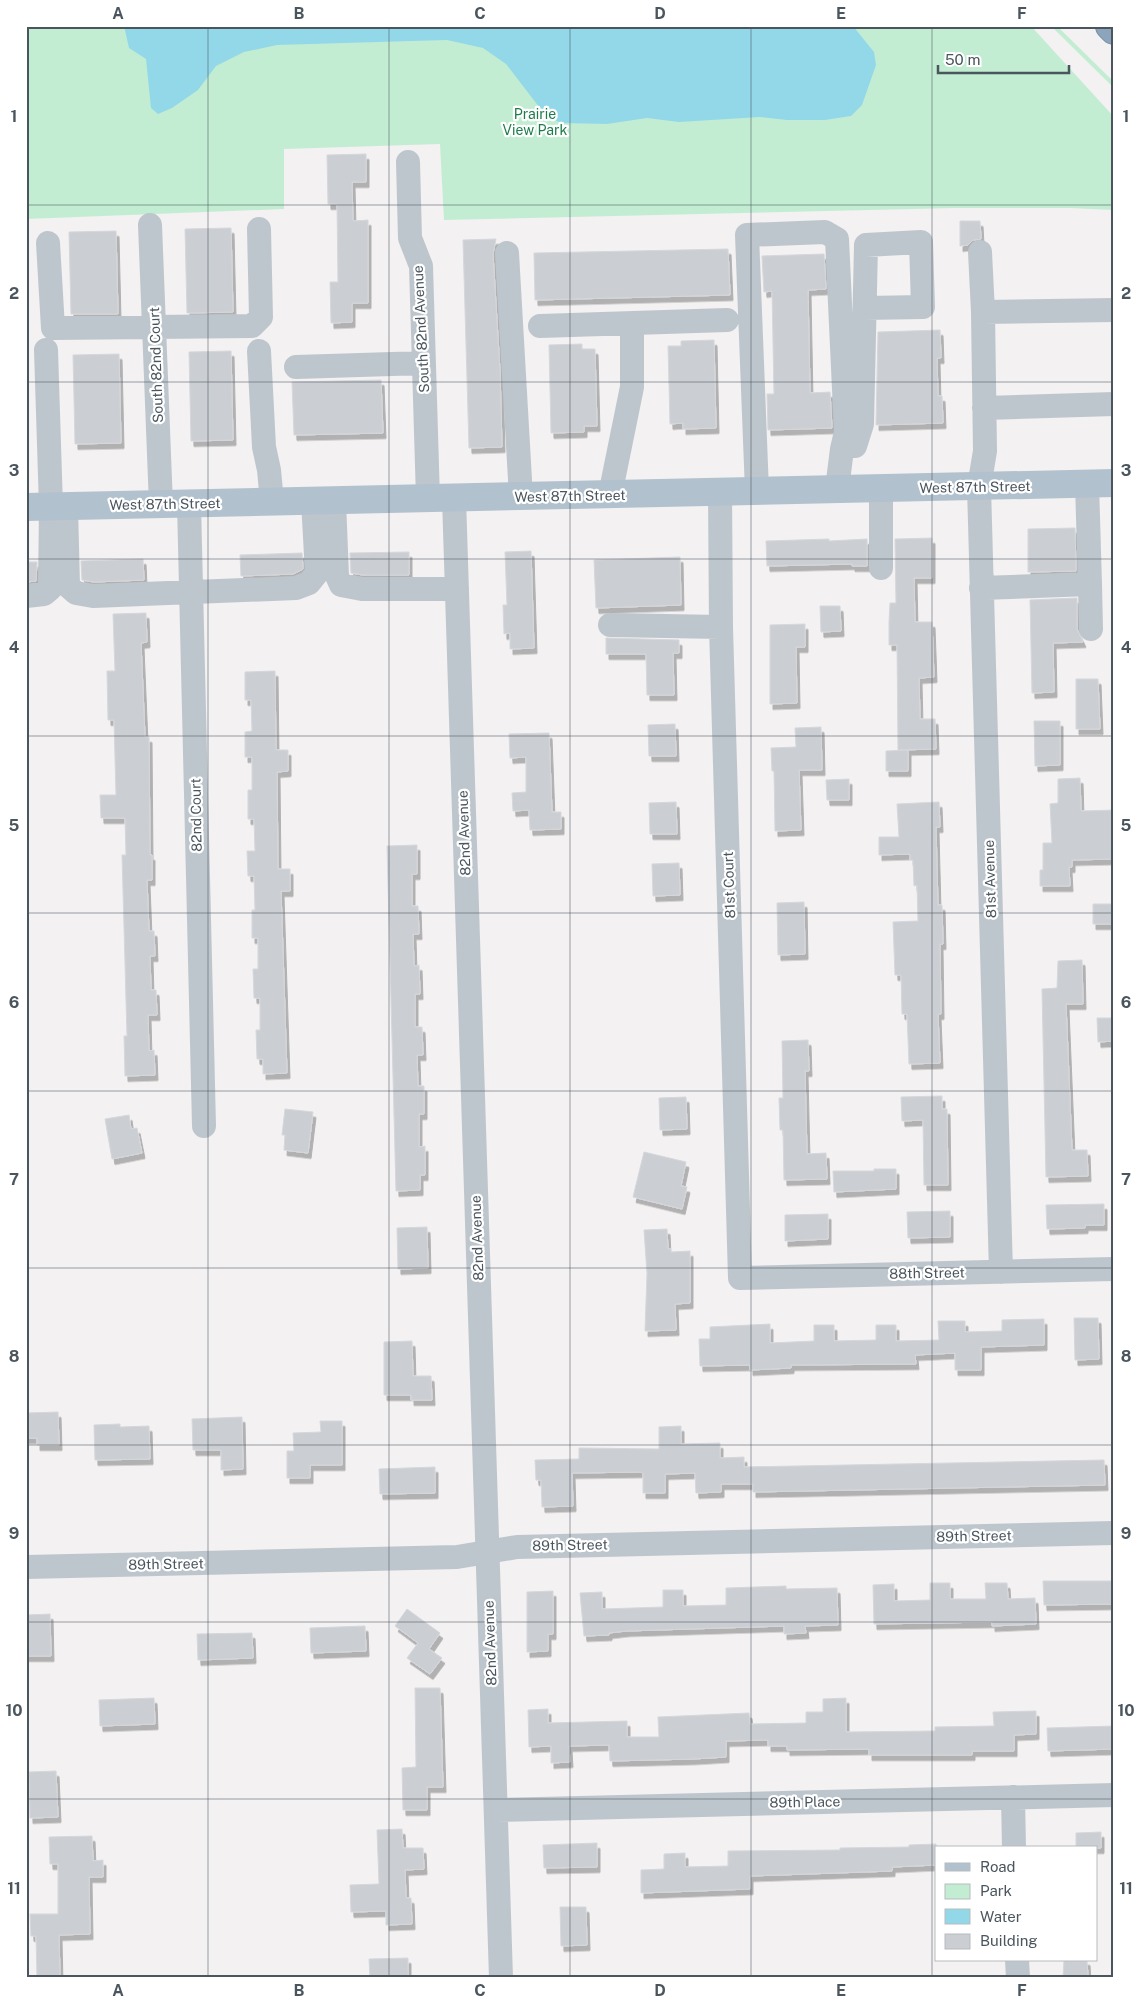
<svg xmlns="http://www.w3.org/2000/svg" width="1140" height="2004" viewBox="0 0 1140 2004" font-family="'Public Sans',sans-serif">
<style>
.green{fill:#c3edd2}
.water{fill:#93d8e8}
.building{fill:#cbced3;stroke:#d5d7dc;filter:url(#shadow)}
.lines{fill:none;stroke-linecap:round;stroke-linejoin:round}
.highway-casing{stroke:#7790a8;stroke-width:30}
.minor{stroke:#bec6cd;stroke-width:24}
.major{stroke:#b2c1ce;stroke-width:28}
.highway{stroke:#8ca5bc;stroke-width:28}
.grid{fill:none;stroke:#4a555e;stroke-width:1;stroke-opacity:0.55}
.labels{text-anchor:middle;stroke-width:4.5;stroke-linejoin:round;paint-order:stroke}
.park-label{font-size:14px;fill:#1d7c4a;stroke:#fff}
.street-label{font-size:14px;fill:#4a555e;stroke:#fff}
.neatline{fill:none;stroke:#4a555e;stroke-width:2}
.grid-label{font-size:16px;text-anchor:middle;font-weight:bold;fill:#4a555e}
</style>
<defs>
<filter id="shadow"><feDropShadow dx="3" dy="5.5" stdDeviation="0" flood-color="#0004"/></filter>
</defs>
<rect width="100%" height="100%" fill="#f3f1f1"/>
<!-- green -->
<path class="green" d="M26,26H1031L1114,117V210L1070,208H954L444,220L440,144L284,149V209L26,219Z
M1051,26H1057L1114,82V88Z
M26,371L29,480H26Z"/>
<!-- water -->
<path class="water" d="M124,26H853L874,52L876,65L862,105L851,116L825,120H787L760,117L679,122L647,118L607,124L561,123L546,116L506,64L483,48L447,40L277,45L244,52L216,66L198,90L172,108L158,114L151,108L146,59L129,48Z"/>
<!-- building -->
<path class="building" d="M366,154V182H352L353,221L368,220V303H352V322L331,323L330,282H338L337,204H328L327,155Z
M960,221H980L981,239L973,240L968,245L960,246Z
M231,228L233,312L187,313L185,229Z
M116,231L118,314H71L69,232Z
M496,239L493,254L500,371L502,447L469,448L463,240Z
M728,249L730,295L535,300L534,253Z
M824,254L826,289L808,290L810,393L830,392L832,428L768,430L767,394H774L772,291L764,292L762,256Z
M940,330L941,358H937L938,396H942L943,423L876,425L878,332Z
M714,340L716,428L683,429V423L670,424L668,346H681V341Z
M582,344V349H595L597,426H584V432L551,433L549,345Z
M231,351L233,440L191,441L189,352Z
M119,354L121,443L75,444L73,355Z
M381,380L383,433L294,435L292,382Z
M1075,528L1076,571L1028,572V529Z
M932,538V578H914L915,622H932L934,677L919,678L920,719H935L936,749L898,750L897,645H889V622L890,603H896L895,539Z
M829,539V541L867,539V566H852V564L767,566L766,541Z
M531,551L534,648L510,649V633L504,634L503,605H507L505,552Z
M409,552V575H363L351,573L350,553Z
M302,553L303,569L293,574L241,576L240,555Z
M680,557L681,605L596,608L594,560Z
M143,559L144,580L94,582L82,580L81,561Z
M26,562H37L36,581L26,582Z
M1077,598V629L1083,642L1053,643L1054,692L1032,693L1030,600Z
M820,606H840L841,631L821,632Z
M146,613L147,642L141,643L145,737H149L150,855H152V880H147L149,931H154L155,956H150L151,990H156L157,1015H148L149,1051L154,1050L155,1075L125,1076L124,1036H127L122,855H126L125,818H101L100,795H116L114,720H108L107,671H115L113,614Z
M805,624V647H796L797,703L770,704V625Z
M606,638L679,640V653H673L674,695H647L646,654H606Z
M275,671L276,750H288V771L277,772L278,869H290V891H281L287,1073L263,1074V1059H257L256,1030H260V998H254L253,969H258V938H252V910H255L254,876H248L247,851H255L254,819H248V790H252V757H245V732L252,731L251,700H245V672Z
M1076,679H1098L1100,729H1076Z
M1034,721H1060V765L1035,766Z
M675,724L676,756H649L648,725Z
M821,727L822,770H799L801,830L775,831L774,771H772L771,748L796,747L795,728Z
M549,733L552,812H561V829L530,830L529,810L513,811L512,793L526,792V757L510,758L509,734Z
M908,750V771H886V751Z
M1080,778L1081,811L1114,810V859L1072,860V867H1069L1070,886H1040V870H1043V843H1052L1050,804L1058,803V779Z
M849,779V800H827L826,780Z
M676,802L677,834H650L649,803Z
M939,802L940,827H936L938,905H942L943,944H940L941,1014H938L940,1063L909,1064L907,1014H902L901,975H895L893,922L918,921L917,885L914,886L913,860H910V854L879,855V837H899L897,804Z
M417,845V874H412V906H418L419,934H413L414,966L419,965L420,994H415V1027H422L423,1055H417L418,1086H424V1114H419V1147L425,1146V1175H420V1190L396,1191L387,846Z
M679,863L680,895L653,896L652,864Z
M804,902L805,954L778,955L777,903Z
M1093,904H1114V924H1093Z
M1082,960L1083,1004H1066L1072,1150H1087L1088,1176L1046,1177L1042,989L1057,988L1058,961Z
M1097,1018H1114V1041L1098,1042Z
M808,1040L809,1071H805L807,1154L826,1153L827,1179L784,1180L783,1130H780L779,1098H783L782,1041Z
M942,1096V1109H947L948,1185H924L923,1120L902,1121L901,1097Z
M686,1097L687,1129L660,1130L659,1098Z
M285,1109L313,1112L308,1153L284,1150L285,1135H282Z
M129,1115L131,1129L137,1128L142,1153L112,1159L105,1119Z
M644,1152L686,1162L681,1186L687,1187L682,1209L633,1197Z
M874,1169H896V1189L834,1192L833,1171H874Z
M1104,1204V1225H1085V1228L1047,1229L1046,1205Z
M950,1211V1237L908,1238L907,1212Z
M828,1214V1239L785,1241V1215Z
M427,1227L428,1268L398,1269L397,1228Z
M667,1229L668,1249H671V1252L690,1251V1303L675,1304L676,1330L645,1331L647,1273L644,1230Z
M1074,1318H1098L1099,1359L1075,1360Z
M1044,1319V1345L981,1347V1370H955V1353L915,1355L916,1364L791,1365V1368L750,1370V1365L700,1366L699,1339H710V1327L770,1324V1343L814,1341V1325H834V1341L876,1340V1325H896V1341L939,1340L938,1321H965V1332L1002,1331V1320Z
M412,1341L413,1376H431L432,1400H411V1395H384V1342Z
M58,1412L59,1445H37V1438H26V1413Z
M242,1417L243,1469L221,1470V1450H193L192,1419Z
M320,1421H342V1465H310V1478H287V1451H294L293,1433L321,1432Z
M120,1424V1427L149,1426L150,1459L95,1460L94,1425Z
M681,1426V1444L720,1443V1458L744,1457V1467L1104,1460L1105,1485L753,1492V1484H721V1492L696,1493L695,1473L665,1474V1493H643V1474L641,1472L572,1473L573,1506L542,1507L541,1480H536L535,1460L579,1459V1448L659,1449V1427Z
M435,1467V1493L380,1494L379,1469Z
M1043,1581H1114V1604L1044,1605Z
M930,1583H950V1599H986L985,1583H1007L1008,1599L1035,1598L1036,1624L992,1626V1622L874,1624L873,1585L894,1584V1601L930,1600Z
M786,1586V1589L837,1588L838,1625L805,1626L806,1633L784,1634V1626L626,1631L609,1633V1635L584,1636L580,1593L602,1592V1609L663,1607V1590H683V1606L726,1605V1588Z
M553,1591V1634H548V1651L527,1652V1592Z
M407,1609L440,1633L429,1649L442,1658L430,1674L407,1658L418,1643L395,1626Z
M50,1614L51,1656H26V1615Z
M365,1626L366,1651L311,1653L310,1628Z
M252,1633L253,1658L198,1660L197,1634Z
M415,1688H440L443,1787H427V1810H403L402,1768L416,1767Z
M154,1698L155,1724L100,1726L99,1700Z
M846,1698V1732L935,1731V1727L994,1726L993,1712L1036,1711V1734L1014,1735V1751H972V1755H869V1749L787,1750V1746H768V1740L726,1741V1757L693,1759L610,1761L609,1745L569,1746L570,1762L551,1763V1746L529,1747L528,1710L548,1709V1723L627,1721V1737H659L658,1717L749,1713L750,1724L806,1723V1712H823V1699Z
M1114,1726V1749L1048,1751L1047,1728Z
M56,1771L58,1817L30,1818L29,1772Z
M402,1829L403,1848H423L424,1869L405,1870L406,1898H411L412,1924L386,1925V1911L351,1912L350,1885L379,1884L377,1830Z
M1101,1832V1848H1076V1833Z
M92,1836L93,1861L103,1860V1877H89L90,1934L59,1935L60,1978H37L36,1936H31L30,1914H58V1864H50L49,1837Z
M597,1843V1867L544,1868L543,1845Z
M936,1844V1865L892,1867V1871L750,1876V1889L641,1893V1870L664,1869V1854L685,1853V1867L728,1866V1851L840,1850V1848L909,1847V1845Z
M560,1907H586L587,1945L561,1946Z
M408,1958V1978H370L369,1959Z
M1064,1960H1087L1088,1978H1063Z"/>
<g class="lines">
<defs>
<path id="highway" d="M1110,26L1114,30"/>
</defs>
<!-- highway casing -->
<use href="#highway" class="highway-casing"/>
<!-- minor -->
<path class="minor" d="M408,162L410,238L421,266L428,499
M150,225L161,505
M48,243L53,328L252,326L261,317L259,229
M980,252L983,312L985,451L979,487L1001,1272
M507,253L521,497
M983,312L1114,310
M540,326L727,320
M259,351L264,447L269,470L272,502
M296,367L424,363
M984,408L1114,404
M855,446L862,424L866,245L921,242L923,307L865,308
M881,489V568
M757,491L747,235L825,232L837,239L846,432L842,449L837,489
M720,492L721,627L740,1278L1114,1269
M610,495L632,387V324
M454,498L501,1978
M334,501L337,576L341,585L362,589H457
M189,504L204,1126
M66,507L68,586L76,593L93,596L296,588L309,583L317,573L313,501
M1090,584L1091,629
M981,588L1090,584L1087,484
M26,596L44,594L50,589L51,507L46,350
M610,625L721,627
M26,1567L457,1557L517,1547L1114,1533
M1013,1797L1014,1848
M497,1810L1114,1795
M1017,1960L1018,1978"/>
<!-- major -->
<path class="major" d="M26,507L1114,483"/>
<!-- highway -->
<use href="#highway" class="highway"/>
</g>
<!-- grid -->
<path class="grid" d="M208,26V1978M389,26V1978M570,26V1978M751,26V1978M932,26V1978M26,205H1114M26,382H1114M26,559H1114M26,736H1114M26,913H1114M26,1091H1114M26,1268H1114M26,1445H1114M26,1622H1114M26,1799H1114"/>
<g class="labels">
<!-- park labels -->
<g class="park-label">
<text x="535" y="119">Prairie<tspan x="535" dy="16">View Park</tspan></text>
</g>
<!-- street labels -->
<g class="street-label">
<text transform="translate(421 329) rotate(-93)" y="5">South 82nd Avenue</text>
<text transform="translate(156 365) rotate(-92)" y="5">South 82nd Court</text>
<text transform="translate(975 487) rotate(-1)" y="5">West 87th Street</text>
<text transform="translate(570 496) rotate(-1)" y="5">West 87th Street</text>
<text transform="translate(165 504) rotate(-1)" y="5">West 87th Street</text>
<text transform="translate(196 815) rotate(-91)" y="5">82nd Court</text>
<text transform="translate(464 833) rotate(-92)" y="5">82nd Avenue</text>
<text transform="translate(990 879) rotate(-92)" y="5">81st Avenue</text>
<text transform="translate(729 885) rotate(-92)" y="5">81st Court</text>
<text transform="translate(477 1238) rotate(-92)" y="5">82nd Avenue</text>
<text transform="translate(927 1273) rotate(-1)" y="5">88th Street</text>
<text transform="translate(974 1536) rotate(-1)" y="5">89th Street</text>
<text transform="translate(570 1545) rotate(-1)" y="5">89th Street</text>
<text transform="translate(166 1564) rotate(-1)" y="5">89th Street</text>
<text transform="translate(490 1643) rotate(-92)" y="5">82nd Avenue</text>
<text transform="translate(805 1802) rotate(-1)" y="5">89th Place</text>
</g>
</g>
<!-- border -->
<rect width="1140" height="2004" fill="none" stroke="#ffffff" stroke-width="55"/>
<!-- legend -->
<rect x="935" y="1846" width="162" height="115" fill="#ffffff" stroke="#b7bbbf"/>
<rect x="945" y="1863" width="25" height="8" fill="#b2c1ce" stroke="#b7bbbf"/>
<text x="980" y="1872" font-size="15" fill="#4a555e">Road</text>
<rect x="945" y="1884" width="25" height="15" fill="#c3edd2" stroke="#b7bbbf"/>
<text x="980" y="1896" font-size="15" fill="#4a555e">Park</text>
<rect x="945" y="1909" width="25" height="15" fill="#93d8e8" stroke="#b7bbbf"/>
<text x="980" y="1922" font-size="15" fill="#4a555e">Water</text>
<rect x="945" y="1934" width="25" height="15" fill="#cbced3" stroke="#b7bbbf"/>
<text x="980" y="1946" font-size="15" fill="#4a555e">Building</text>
<!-- scale -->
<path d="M938 65v8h131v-8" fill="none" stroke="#4a555e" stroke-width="2.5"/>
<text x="945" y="65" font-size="15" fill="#4a555e" stroke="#ffffff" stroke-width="4" paint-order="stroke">50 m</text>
<rect x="28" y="28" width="1084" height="1948" class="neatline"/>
<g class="grid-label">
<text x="118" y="19">A</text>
<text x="299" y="19">B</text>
<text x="480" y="19">C</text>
<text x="660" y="19">D</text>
<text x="841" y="19">E</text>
<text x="1022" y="19">F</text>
<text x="14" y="122">1</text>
<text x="1126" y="122">1</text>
<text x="14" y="299">2</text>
<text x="1126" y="299">2</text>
<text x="14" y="476">3</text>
<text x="1126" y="476">3</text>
<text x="14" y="653">4</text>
<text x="1126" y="653">4</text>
<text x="14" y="831">5</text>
<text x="1126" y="831">5</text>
<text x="14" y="1008">6</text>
<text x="1126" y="1008">6</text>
<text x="14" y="1185">7</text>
<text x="1126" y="1185">7</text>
<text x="14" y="1362">8</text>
<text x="1126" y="1362">8</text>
<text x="14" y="1539">9</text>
<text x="1126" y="1539">9</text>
<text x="14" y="1716">10</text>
<text x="1126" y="1716">10</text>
<text x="14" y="1894">11</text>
<text x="1126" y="1894">11</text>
<text x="118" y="1996">A</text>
<text x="299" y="1996">B</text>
<text x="480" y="1996">C</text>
<text x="660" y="1996">D</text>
<text x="841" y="1996">E</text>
<text x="1022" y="1996">F</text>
</g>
</svg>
